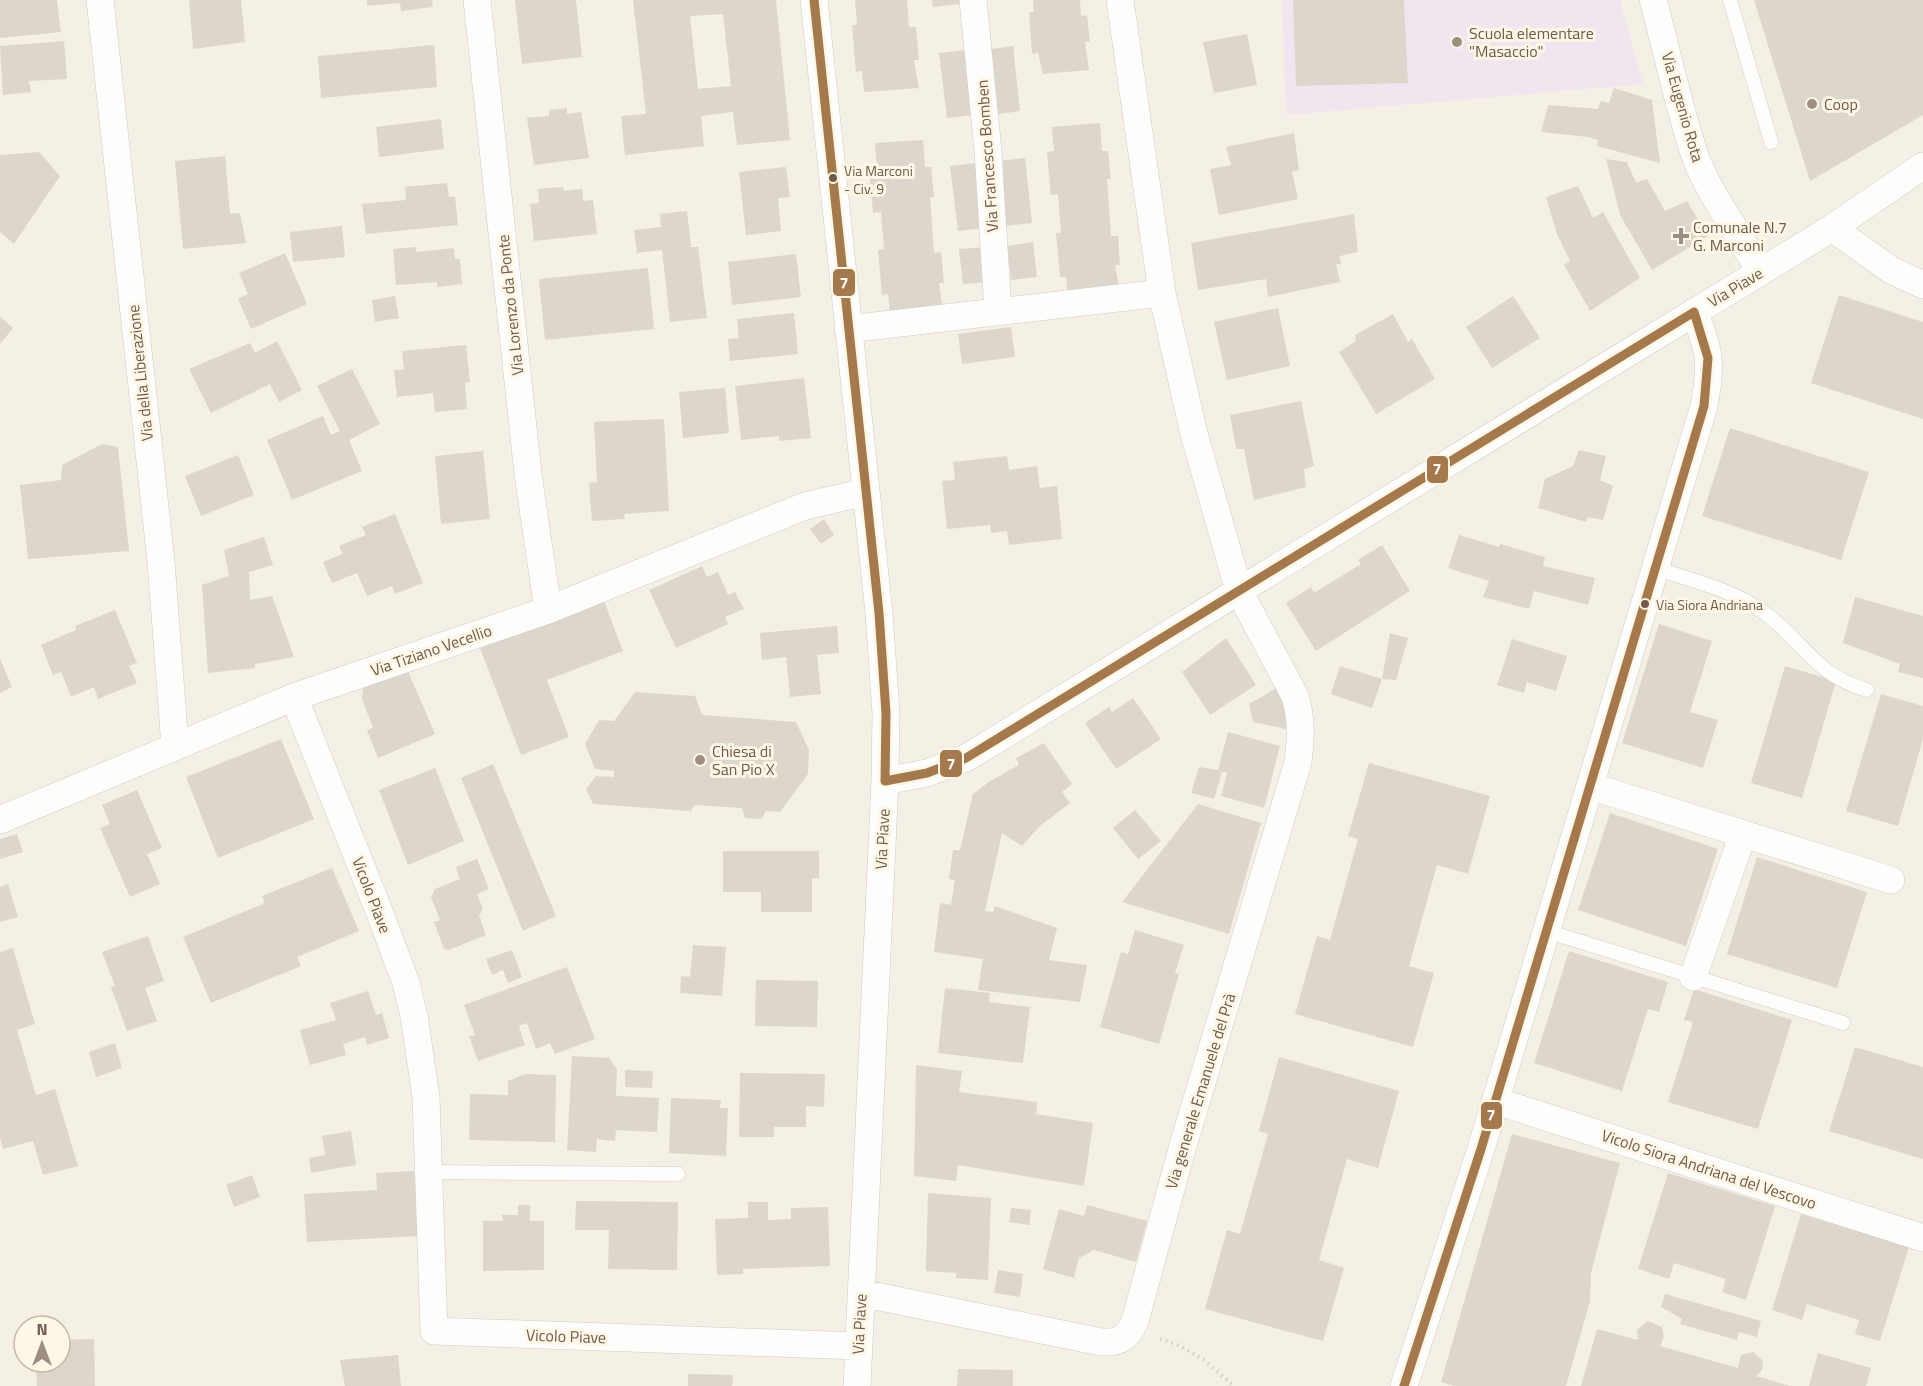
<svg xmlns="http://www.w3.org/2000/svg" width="1923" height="1386" viewBox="0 0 1923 1386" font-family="'Titillium Web',sans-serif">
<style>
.education{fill:#f1e6ef}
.building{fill:#ddd6cc;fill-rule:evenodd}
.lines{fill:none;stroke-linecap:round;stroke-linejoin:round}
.service-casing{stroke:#d3cbc2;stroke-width:15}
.minor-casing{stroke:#d3cbc2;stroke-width:28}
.path{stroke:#d6cfc9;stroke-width:4;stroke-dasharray:1.5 4.5;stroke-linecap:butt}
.service{stroke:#fdfdfb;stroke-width:14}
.minor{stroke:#fdfdfb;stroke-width:27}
.bus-1-casing{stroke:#fef6e6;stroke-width:14}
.bus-1{stroke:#a4794e;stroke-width:9}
.poi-dot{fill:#9e8e80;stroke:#fef6e6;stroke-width:2}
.bus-dot{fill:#705a49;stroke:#fef6e6;stroke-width:2}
.labels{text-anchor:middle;stroke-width:6;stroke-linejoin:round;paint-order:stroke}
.bus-label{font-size:14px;fill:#705a49;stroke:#fef6e6;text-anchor:start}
.poi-label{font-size:16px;fill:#705a49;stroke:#fef6e6;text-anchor:start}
.street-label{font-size:16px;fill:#705a49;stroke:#fef6e6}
.line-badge{stroke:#fef6e6;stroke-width:2}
.badge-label{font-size:16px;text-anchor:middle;font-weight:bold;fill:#fff}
</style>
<rect width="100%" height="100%" fill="#f4f0e6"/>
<!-- education -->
<path class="education" d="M1282,0H1620L1643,84L1286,115Z"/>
<!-- building -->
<path class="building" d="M0,0H57L61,32L0,38Z
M189,0H241L245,42L193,49Z
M367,0H432L433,7L401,11L400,3L367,6Z
M515,0H576L582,57L522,64Z
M633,0H776L790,140L737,145L733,112L701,116L704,146L625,155L621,116L646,114ZM723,14L731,86L698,89L690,16Z
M855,0H907L909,27H916L919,60H914L919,88L864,92L862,71L856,72L852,25H857Z
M932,0H959L960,4L933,7Z
M1033,0H1080L1081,16L1087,15L1090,42H1085L1089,70L1043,74L1038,53L1032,54L1029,12H1034Z
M1293,0H1404L1408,83L1296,86Z
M1754,0H1923V115L1810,181Z
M1247,34L1257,85L1214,93L1203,42Z
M64,41L67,79L29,81L31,92L3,95L0,46Z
M434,45L437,87L321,98L318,56Z
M1013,46L1020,111L993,115L985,50Z
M966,50L974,115L947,118L939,53Z
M1614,88L1652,100L1660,163L1597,146L1598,140L1588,137L1541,132L1548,105L1598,109L1601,101L1609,103Z
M567,108V114L581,112L589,158L534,165L527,118L549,116V110Z
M441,119L444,149L379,157L376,127Z
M1100,123L1102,151H1108L1111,179H1107L1111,236H1118L1120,265H1115L1120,293L1068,297L1066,277H1060L1056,233H1061L1058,194L1051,195L1047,152L1054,151L1052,127Z
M1294,133L1299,170L1292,172L1298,199L1219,215L1210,169L1231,165L1226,147Z
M923,140L925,167H931L934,197H930L934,253L941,252L944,283H939L943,311L890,315L888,294L882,295L878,250L884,249L881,212L873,213L869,168H877L875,143Z
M39,152L60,176L14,244L0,232V155Z
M225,156L230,214L240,213L246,243L183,249L175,161Z
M1025,158L1032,223L1005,226L998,161Z
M1606,159L1627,162L1636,183L1647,179L1665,211L1687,201L1708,236L1652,270L1620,215Z
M976,163L984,228L958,231L950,166Z
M786,167L790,197L778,198L781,231L746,235L739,172Z
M447,183L449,197L455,196L458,225L366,234L362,204L406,200L405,187Z
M1578,186L1593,218L1603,212L1640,278L1590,311L1564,265L1570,261L1557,234L1546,197Z
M563,187L564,191L582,189L583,201L593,200L597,234L534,241L530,204L539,203L538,189Z
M687,211L691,247H698L707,318L670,322L662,250L637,253L634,230L661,227L660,214Z
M1354,214L1358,252L1340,256L1341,264H1336L1340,282L1268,297L1266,279L1198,290L1191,243Z
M342,226L345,257L293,262L290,232Z
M1033,242L1037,277L1011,280L1007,246Z
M416,247V252L454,248L455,259H460L462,284L437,287V282L396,285L393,249Z
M987,247L990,282L963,284L959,249Z
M285,253L307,304L251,329L238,299L248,294L239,273Z
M796,254L801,297L732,305L728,262Z
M648,268L654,329L545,340L539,279Z
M1839,295L1923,322V419L1811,383Z
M395,296L399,318L375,322L372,300Z
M1513,296L1540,338L1492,368L1466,327Z
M1278,308L1290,366L1227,380L1214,322Z
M794,313L798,354L730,361L728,339L739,338L737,319Z
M1393,314L1408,342L1412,339L1435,379L1376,414L1339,352L1356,341L1355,335Z
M0,317L13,328L0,344Z
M1011,327L1015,357L962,364L958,334Z
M277,341L302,390L279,402L270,384L211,413L189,369L250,343L255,353Z
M466,345L470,382L465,383L467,409L435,412L433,393L397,397L394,370H404L402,351Z
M352,369L380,424L349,440L362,471L292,500L267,440L323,416L331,435L340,431L317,386Z
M804,378L811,438L779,441V436L741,440L735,386Z
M725,388L729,433L683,438L679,392Z
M1301,401L1314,466L1304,469L1306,487L1254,500L1244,449H1236L1230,415Z
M664,419L669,511L624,514L625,519L592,521L589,483L597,482L594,422Z
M1730,428L1869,472L1841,560L1702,516Z
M102,444L118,447L129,551L28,559L20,485L61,480L62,465Z
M1579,450L1606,456L1600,480L1613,486L1603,520L1588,517L1586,522L1538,508L1545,479L1573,466Z
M483,451L490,519L441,524L435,456Z
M238,455L254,495L201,516L185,476Z
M1007,456L1009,470L1037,466L1040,488L1057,486L1062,539L1009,545L1007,531L991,533L990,525L947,529L942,481L955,480L953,462Z
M395,514L423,583L395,594L392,586L367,596L357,573L332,583L323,562L343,554L339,546L366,535L362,527Z
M824,519L834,535L821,544L810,529Z
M1459,535L1499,547L1500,544L1545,557L1543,566L1595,578L1588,605L1534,591L1529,609L1483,597L1489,581L1448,568Z
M264,537L273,565L249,572L250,600L272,596L294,657L255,664V668L208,673L202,585L229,576L224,550Z
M1382,545L1410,591L1316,651L1286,603L1311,587L1314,593L1361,564L1358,560Z
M702,566L707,577L718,572L728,595L735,592L744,609L725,617L728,624L676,648L649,590Z
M1855,597L1923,616V678L1898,672L1900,664L1843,643Z
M604,601L623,651L547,680L569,737L521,755L480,648Z
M115,610L137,663L129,666L137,683L98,699L94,687L71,697L61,672L53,675L41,645L76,630L75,626Z
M1659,624L1712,641L1690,712L1718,720L1703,768L1622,743Z
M837,626L839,653L817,655L821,694L790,697L786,657L762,660L760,633Z
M1390,633L1408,638L1396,680L1382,679Z
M1226,638L1256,685L1210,715L1182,672Z
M1512,639L1567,656L1556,691L1527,682L1524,693L1497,685Z
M0,659L12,687L0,693Z
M1340,666L1382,679L1372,708L1331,694Z
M1785,666L1836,681L1802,798L1751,783Z
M408,671L435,734L378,758L367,730L373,728L362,699L363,688Z
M1277,688L1285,706L1286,729L1253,722L1249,704Z
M635,692L695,696L702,715L796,722L809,750L808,774L780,812L766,811L761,819L745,818L742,808L695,805L691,811L593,804L586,789L596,776L614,777V771L595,769L585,744L599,720L614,721Z
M1881,694L1923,706V739L1898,826L1846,811Z
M1133,698L1161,739L1116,769L1085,723L1109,707L1112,712Z
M1228,732L1280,746L1264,808L1221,796L1227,773L1222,772L1214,799L1191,793L1199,767L1218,770Z
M281,739L314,819L218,858L186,777Z
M1044,743L1072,784L1062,792L1070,803L1040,826L1022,846L1002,833L985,911L993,912L995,906L1057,928L1049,960L1087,965L1080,1002L978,990L983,959L934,952L940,903L951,905L955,880L949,879L953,850H960L973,794L990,781L1019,765L1016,758Z
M1369,763L1490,796L1468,874L1437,865L1409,966L1434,973L1413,1047L1295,1014L1317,936L1330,940L1358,839L1348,836Z
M493,764L556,916L523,931L461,778Z
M435,768L464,841L408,865L379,790Z
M137,790L162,848L147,854L160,884L130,897L100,828L110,824L102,805Z
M1198,804L1261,823L1229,934L1122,902Z
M1135,810L1161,841L1138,859L1113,828Z
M1610,813L1718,849L1686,946L1578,910Z
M17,834L23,852L0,859V839Z
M723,851H819V878H812V912H761V892H723Z
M1757,857L1867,892L1837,988L1727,954Z
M477,859L489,889L477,894L483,909L479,916L486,935L449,950L444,949L434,922L440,920L431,897L435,889L460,879L456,867Z
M332,868L359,931L297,957L301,966L211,1003L183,937L265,903L262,896Z
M8,884L18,917L0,922V887Z
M1135,930L1184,945L1175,973L1179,974L1159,1044L1100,1027L1121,952L1128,954Z
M148,936L164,981L145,988L157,1021L127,1031L111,987L115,986L102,952Z
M693,945L726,947L722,996L680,993L681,976L690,977Z
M13,948L35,1024L17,1030L36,1095L55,1089L78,1166L43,1175L33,1141L3,1149L0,1138V952Z
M512,950L522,977L508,983L503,970L492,975L486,959Z
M1569,951L1668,982L1659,1012L1648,1009L1622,1091L1534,1063Z
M567,967L595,1039L555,1054L550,1043L536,1049L527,1023L519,1026L525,1045L478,1061L469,1036L475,1035L464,1005Z
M756,980L818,981L817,1027L755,1026Z
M945,988L990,993L989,1002L1030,1007L1023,1063L938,1053Z
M1694,989L1792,1020L1758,1129L1668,1102L1693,1022L1684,1020Z
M368,991L376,1015L382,1013L389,1038L367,1045L365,1037L343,1044L346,1055L310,1065L300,1030L336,1020L330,1003Z
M115,1043L122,1068L96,1077L89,1052Z
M1855,1047L1923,1067V1159L1829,1131Z
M572,1056L609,1058L617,1069L616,1096L659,1098L657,1132L616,1130L615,1141L597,1139L596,1152L567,1150Z
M1279,1057L1399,1091L1378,1168L1347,1159L1319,1260L1344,1268L1323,1341L1205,1309L1227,1230L1240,1234L1268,1134L1259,1131Z
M916,1065L962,1071L959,1092L1037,1102L1036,1114L1093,1123L1084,1186L958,1165L956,1181L914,1176Z
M625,1070L653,1071L652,1088L625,1087Z
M740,1073L825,1074L824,1107L806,1106V1127H774V1137H739Z
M525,1074L556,1075L555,1142L469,1140L470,1094L508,1095V1081Z
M671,1098L721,1100L720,1108H728L726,1156L669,1153Z
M351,1131L356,1165L311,1173L309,1158L325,1155L322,1136Z
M1512,1134L1620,1163L1591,1273L1590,1301L1566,1386H1454L1441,1382Z
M414,1171L418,1236L307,1242L304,1194L377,1190L376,1173Z
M1668,1173L1775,1206L1746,1300L1722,1292L1726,1279L1674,1263L1669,1279L1638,1269Z
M252,1175L260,1197L234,1207L226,1185Z
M928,1193L991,1198L988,1280L956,1278V1273L926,1271Z
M576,1201L678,1202L677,1270L608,1269L609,1230H575Z
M748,1202H768V1220L791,1219V1208L828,1207L830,1266L743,1269V1274L717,1275L715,1219L748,1218Z
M518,1205H530V1221H544V1270L483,1271V1221H503L502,1215H518Z
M1087,1205L1147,1221L1136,1262L1094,1250L1079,1258L1074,1278L1043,1269L1059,1209L1084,1216Z
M1011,1208L1031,1210L1029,1225L1009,1222Z
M1801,1214L1909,1247L1880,1341L1855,1334L1859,1320L1807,1304L1802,1320L1772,1310Z
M998,1270L1023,1274L1020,1297L994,1293Z
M1665,1294L1761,1321L1757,1337L1739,1332L1737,1340L1680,1324L1682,1319L1661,1307Z
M1648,1321L1662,1327L1664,1337L1660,1346L1738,1368L1741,1355L1753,1352L1763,1361L1762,1370L1756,1376L1790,1386H1581L1597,1329L1638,1340L1637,1330Z
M94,1339L95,1386H37L36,1362H60V1340Z
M1818,1353L1871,1368L1866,1386H1809Z
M398,1355L401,1386H345L340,1360Z
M958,1369L1013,1370V1386H957Z
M688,1374L733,1375L732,1386H688Z"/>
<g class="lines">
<defs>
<path id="service" d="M1730,0L1771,142
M1657,569C1695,581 1738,591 1770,617C1807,647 1818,676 1867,690
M1546,931L1843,1023
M430,1172L678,1174"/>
<path id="minor" d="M100,0L161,562L175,746
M477,0L528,474L548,610
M814,0L879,613L886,713L885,781L857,1386
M973,0L988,151L998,312
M1653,0C1667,51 1678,105 1695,156C1710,196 1740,234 1760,272
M1832,228L1891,270L1923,285
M848,329L1162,293
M294,697L379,911L406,983L414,1016L426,1097L434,1331L858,1346
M885,781L927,773L966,758L1832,228L1923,166
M1590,786L1891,880
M0,820L294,697L548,610L805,506L866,492
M1693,977L1743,834
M1496,1101L1923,1238
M861,1293L1101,1342C1119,1343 1128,1338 1135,1321L1182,1149L1298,762C1301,738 1302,719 1295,696L1239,591L1194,434L1162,293L1120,0
M1404,1386L1481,1149L1704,406C1712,365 1710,350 1694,312"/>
</defs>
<!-- service casing -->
<use href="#service" class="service-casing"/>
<!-- minor casing -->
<use href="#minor" class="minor-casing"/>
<!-- path -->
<path class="path" d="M1160,1339L1176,1344L1204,1360L1234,1386"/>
<!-- service -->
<use href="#service" class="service"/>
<!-- minor -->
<use href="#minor" class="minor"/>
<defs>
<path id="bus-1" d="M814,0L879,613L886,713L885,781L927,773L966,758L1694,312L1708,358L1704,406L1481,1149L1404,1386"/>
</defs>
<!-- bus-1 casing -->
<use href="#bus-1" class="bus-1-casing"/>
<!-- bus-1 -->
<use href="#bus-1" class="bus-1"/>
</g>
<!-- markers -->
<g class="poi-dot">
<circle cx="1457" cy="42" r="6"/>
<circle cx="1812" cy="104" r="6"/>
<path d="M1678 227h6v6h6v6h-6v6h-6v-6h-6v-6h6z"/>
<circle cx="700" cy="760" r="6"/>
</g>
<g class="bus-dot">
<circle cx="833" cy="178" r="5"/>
<circle cx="1645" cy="604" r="5"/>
</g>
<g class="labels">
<!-- bus labels -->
<g class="bus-label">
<text x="844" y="176">Via Marconi<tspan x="844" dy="18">- Civ. 9</tspan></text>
<text x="1656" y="610">Via Siora Andriana</text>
</g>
<!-- poi labels -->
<g class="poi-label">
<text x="1469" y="39">Scuola elementare<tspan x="1469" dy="18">"Masaccio"</tspan></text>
<text x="1824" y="110">Coop</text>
<text x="1693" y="233">Comunale N.7<tspan x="1693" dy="18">G. Marconi</tspan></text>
<text x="712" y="757">Chiesa di<tspan x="712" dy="18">San Pio X</tspan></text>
</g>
<!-- street labels -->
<g class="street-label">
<text transform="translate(1683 107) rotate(74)" y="6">Via Eugenio Rota</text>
<text transform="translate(987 156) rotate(-94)" y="6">Via Francesco Bomben</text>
<text transform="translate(1735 287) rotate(-31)" y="6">Via Piave</text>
<text transform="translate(510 305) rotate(-96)" y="6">Via Lorenzo da Ponte</text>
<text transform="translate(140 373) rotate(-96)" y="6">Via della Liberazione</text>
<text transform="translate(431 650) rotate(-19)" y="6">Via Tiziano Vecellio</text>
<text transform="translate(882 839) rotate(-87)" y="6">Via Piave</text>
<text transform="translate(372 895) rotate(69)" y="6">Vicolo Piave</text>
<text transform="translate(1200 1091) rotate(-73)" y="6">Via generale Emanuele del Prà</text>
<text transform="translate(1709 1169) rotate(18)" y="6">Vicolo Siora Andriana del Vescovo</text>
<text transform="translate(859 1324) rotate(-87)" y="6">Via Piave</text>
<text transform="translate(566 1336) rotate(2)" y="6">Vicolo Piave</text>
</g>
</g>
<g class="line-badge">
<rect x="832" y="268" width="24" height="29" rx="6" fill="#a4794e"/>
<rect x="1426" y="455" width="23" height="29" rx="6" fill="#a4794e"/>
<rect x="939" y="749" width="24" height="29" rx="6" fill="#a4794e"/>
<rect x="1480" y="1101" width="23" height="29" rx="6" fill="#a4794e"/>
</g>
<g class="badge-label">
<text x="844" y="289">7</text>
<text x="1437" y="475">7</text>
<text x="951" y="770">7</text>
<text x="1491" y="1121">7</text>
</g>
<!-- north arrow -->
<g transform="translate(42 1344)"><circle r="28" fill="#fef6e6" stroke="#c5b8a7" stroke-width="1.5"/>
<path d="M0-4.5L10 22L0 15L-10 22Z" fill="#9e8e80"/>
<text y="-9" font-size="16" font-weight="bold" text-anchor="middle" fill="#705a49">N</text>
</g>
</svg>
